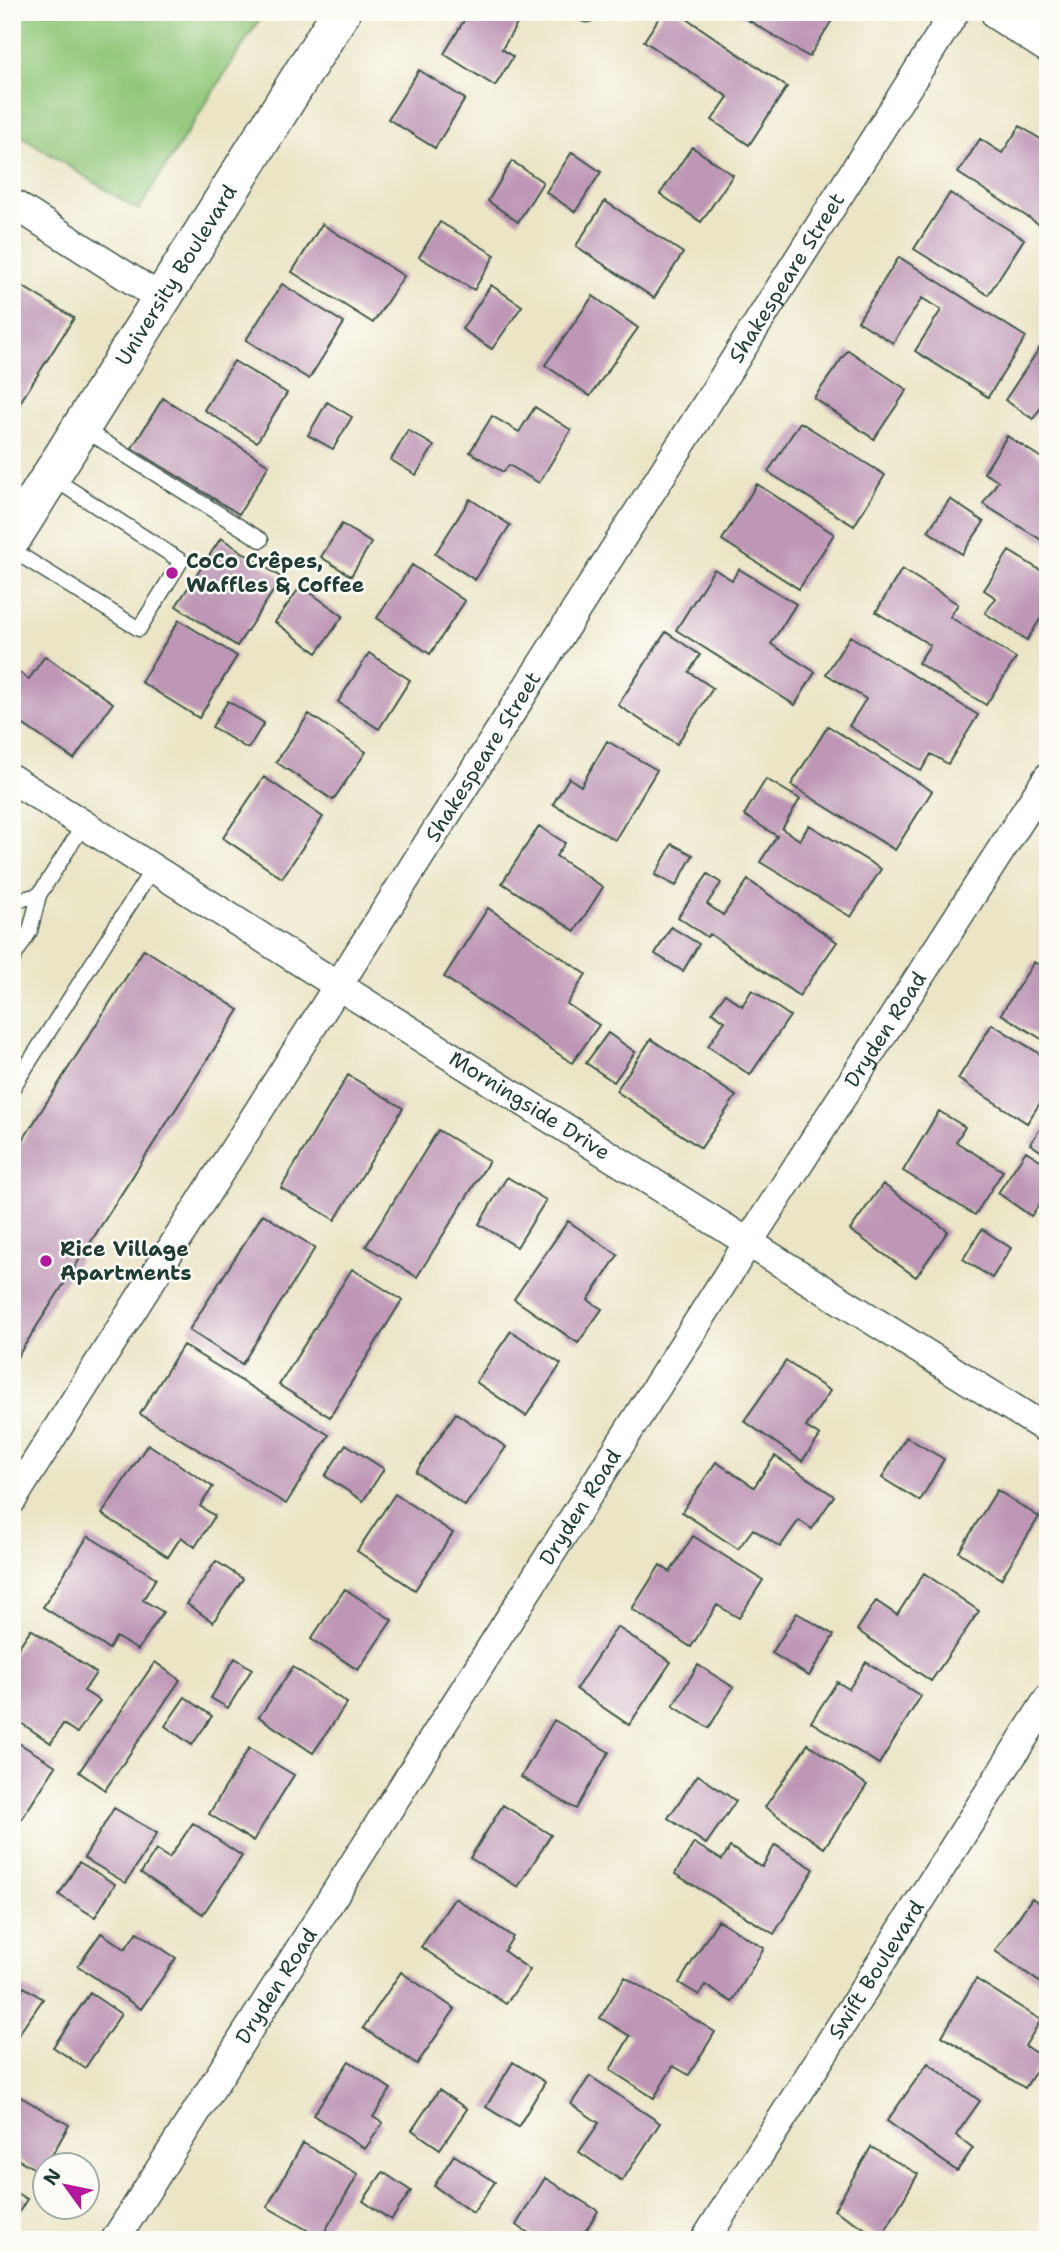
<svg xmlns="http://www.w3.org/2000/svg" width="1060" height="2252" viewBox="0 0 1060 2252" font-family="'Shantell Sans',sans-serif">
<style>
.green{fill:#92c87a;stroke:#588257;stroke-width:2}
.building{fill:#be97b6}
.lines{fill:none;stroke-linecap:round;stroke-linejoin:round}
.service-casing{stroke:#3e564a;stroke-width:17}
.minor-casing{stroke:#3e564a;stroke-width:31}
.secondary-casing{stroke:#3e564a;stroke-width:41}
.service{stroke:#fff;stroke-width:14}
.minor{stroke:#fff;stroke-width:28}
.secondary{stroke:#fff;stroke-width:38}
.poi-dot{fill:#b5179e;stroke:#fdfcf7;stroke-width:2.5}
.labels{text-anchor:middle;stroke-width:5;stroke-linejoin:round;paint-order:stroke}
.street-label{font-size:21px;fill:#1f3d34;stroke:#fdfcf7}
.poi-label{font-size:21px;font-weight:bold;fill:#1f3d34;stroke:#fdfcf7;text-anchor:start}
</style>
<rect width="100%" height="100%" fill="#fdfcf7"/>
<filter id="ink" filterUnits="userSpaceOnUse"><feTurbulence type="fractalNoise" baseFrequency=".0143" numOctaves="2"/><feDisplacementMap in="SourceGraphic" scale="14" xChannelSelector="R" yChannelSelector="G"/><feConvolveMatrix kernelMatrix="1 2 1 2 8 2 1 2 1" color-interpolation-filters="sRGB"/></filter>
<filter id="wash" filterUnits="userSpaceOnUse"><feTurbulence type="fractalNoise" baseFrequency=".00686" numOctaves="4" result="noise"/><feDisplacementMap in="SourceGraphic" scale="28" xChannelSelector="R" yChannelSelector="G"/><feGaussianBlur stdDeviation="1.57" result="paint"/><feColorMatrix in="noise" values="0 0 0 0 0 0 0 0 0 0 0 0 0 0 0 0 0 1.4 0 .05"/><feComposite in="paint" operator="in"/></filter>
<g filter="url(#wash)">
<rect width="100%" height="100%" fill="#ebe5c6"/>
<!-- green -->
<path class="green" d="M12,12H264L138,210L12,130Z"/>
<g id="blocks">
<!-- building -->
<path class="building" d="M469,12H497L517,24L502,49L513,57L495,86L444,54Z
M663,12H677L787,87L749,145L712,120L728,97L644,41Z
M735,12H834L836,14L809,57Z
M419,70L465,99L435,148L388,119Z
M1020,126L1048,144V230L958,173L980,139L1002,153Z
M692,147L733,175L701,222L660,194Z
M572,152L601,172L575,212L546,192Z
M512,161L543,182L518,222L488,201Z
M950,193L1024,239L988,295L914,249Z
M605,201L683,253L654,298L576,246Z
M440,222L495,255L474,290L419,257Z
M322,224L404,276L373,323L292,272Z
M899,257L1026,337L988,397L915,351L941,310L922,298L893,343L858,321Z
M12,280L74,318L12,415Z
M282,284L344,323L309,379L246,340Z
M491,285L522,306L492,349L462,329Z
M593,296L638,328L590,396L545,365Z
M1043,343L1048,346V397L1033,419L1005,400Z
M848,350L907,390L874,439L814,398Z
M234,361L287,393L257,442L204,410Z
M163,398L269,465L239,514L132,448Z
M327,402L352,417L333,449L308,435Z
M535,407L571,430L539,483L509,465L503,472L470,452L492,416L519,432Z
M800,422L885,475L854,526L768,472Z
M408,430L434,446L416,475L391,460Z
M1007,436L1048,462V544L983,504L998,481L984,473Z
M757,484L834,534L799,589L722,540Z
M470,499L510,525L475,580L435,554Z
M950,499L984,522L962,554L928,531Z
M342,524L371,543L351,576L321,557Z
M221,538L282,578L237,646L176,606Z
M1009,551L1048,575V607L1027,640L985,613L996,598L984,590Z
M412,565L465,601L430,654L377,618Z
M714,569L732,580L739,569L796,604L771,644L815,672L795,705L676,630Z
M902,569L958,604L950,617L1016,658L986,705L918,663L930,645L876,612Z
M301,586L343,616L317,653L275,622Z
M179,620L237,656L199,718L141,682Z
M666,632L700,655L689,672L713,688L677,744L618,705Z
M850,636L978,715L948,764L931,754L921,771L849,726L866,699L826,674Z
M369,653L410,680L379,729L338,702Z
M45,656L113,703L74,759L12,717V668L29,679Z
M228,701L264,723L248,749L212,727Z
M309,714L366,752L333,800L276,762Z
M828,726L932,791L895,850L791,785Z
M607,741L657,770L615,840L553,804L569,778L581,786Z
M264,777L323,817L282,878L223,838Z
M766,779L800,799L782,829L800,840L809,825L881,869L851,917L760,862L777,836L744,815Z
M539,826L565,843L556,856L603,887L575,931L502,883Z
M672,844L693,855L676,886L655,875Z
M708,874L721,883L707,904L723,915L748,880L837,942L799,996L710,934L707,937L678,917Z
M488,908L586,974L567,1004L599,1025L572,1063L444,977Z
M671,927L699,944L683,971L655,954Z
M144,949L239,1010L12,1365V1157Z
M1034,962L1048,970V1043L1001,1014Z
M752,990L790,1016L750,1075L708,1046L725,1021L712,1012L725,994L742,1006Z
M992,1024L1048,1059L1046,1071L1048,1072V1108L1040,1103L1027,1123L958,1079Z
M608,1033L635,1052L614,1082L586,1063Z
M651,1039L736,1096L701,1148L616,1091Z
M348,1075L403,1108L335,1220L281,1188Z
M939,1111L965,1127L956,1142L1003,1171L975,1215L903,1171Z
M1048,1117V1156L1030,1144Z
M438,1130L489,1161L417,1277L366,1246Z
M1026,1151L1048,1165V1192L1031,1216L998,1193Z
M507,1177L546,1200L517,1247L479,1224Z
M883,1184L948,1231L916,1277L850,1230Z
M263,1214L315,1248L242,1364L189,1330Z
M568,1221L618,1255L588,1300L602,1309L578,1343L514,1299Z
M982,1229L1011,1248L992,1278L963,1259Z
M352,1269L402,1300L330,1417L279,1385Z
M511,1331L561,1364L526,1416L476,1382Z
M183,1345L329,1435L286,1504L140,1414Z
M786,1361L830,1391L806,1427L820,1436L802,1461L744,1421Z
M456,1413L506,1447L465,1506L416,1472Z
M906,1437L944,1459L920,1501L882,1478Z
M148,1444L213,1487L200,1506L215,1516L195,1547L181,1537L168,1557L102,1514Z
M346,1444L384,1469L363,1501L325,1476Z
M775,1456L834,1496L812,1529L799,1520L780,1547L753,1529L738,1549L682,1512L716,1462L754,1487Z
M997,1490L1039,1517L1001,1579L959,1552Z
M395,1494L453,1533L415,1590L357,1551Z
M88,1536L156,1578L143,1600L163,1612L138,1650L116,1637L109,1649L43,1607Z
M693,1536L763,1580L739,1618L717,1605L691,1647L632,1609L660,1565L670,1572Z
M216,1561L243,1579L213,1622L187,1604Z
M924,1573L979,1611L931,1681L857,1630L876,1601L897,1615Z
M345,1589L392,1620L358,1670L311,1639Z
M797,1613L834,1635L809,1676L772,1653Z
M617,1627L671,1662L629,1725L576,1689Z
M31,1629L96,1673L84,1691L100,1701L77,1733L63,1724L51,1743L12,1717V1657Z
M235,1658L252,1669L228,1708L211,1698Z
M155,1662L180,1680L105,1790L79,1772Z
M866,1662L921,1696L879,1764L811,1722L837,1682L849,1689Z
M698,1665L733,1687L709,1728L673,1706Z
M293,1667L347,1703L313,1753L259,1717Z
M185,1697L212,1716L192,1745L165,1726Z
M554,1720L609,1752L576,1809L521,1777Z
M12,1739L56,1766L12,1834Z
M808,1744L867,1785L824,1848L765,1807Z
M249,1748L294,1775L253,1841L209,1814Z
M698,1775L736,1801L706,1844L668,1818Z
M503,1805L551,1835L518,1887L470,1858Z
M114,1808L157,1833L126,1883L84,1858Z
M193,1823L242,1856L203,1914L141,1873L156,1850L169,1858Z
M694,1843L722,1860L730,1847L762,1867L775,1845L814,1869L774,1934L675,1874Z
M79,1862L115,1884L95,1917L59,1895Z
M455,1898L513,1937L504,1951L530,1970L506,2004L421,1947Z
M1032,1898L1048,1909V1988L995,1951Z
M718,1920L764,1948L732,2002L705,1985L699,1995L679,1983Z
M137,1932L176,1958L141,2009L78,1966L101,1933L125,1949Z
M401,1972L455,2009L417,2064L363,2028Z
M625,1977L715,2032L689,2075L673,2066L654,2098L610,2070L630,2036L600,2018Z
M976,1979L1041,2020L1025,2046L1044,2058L1025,2088L942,2036Z
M24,1987L43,1999L12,2044V2004Z
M90,1993L121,2014L85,2068L53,2047Z
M349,2061L391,2089L373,2117L383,2123L365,2149L313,2115Z
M513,2062L545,2082L518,2127L486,2107Z
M928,2063L980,2101L956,2135L973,2148L957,2171L887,2121Z
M590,2076L660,2123L622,2181L579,2152L599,2123L571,2104Z
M439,2090L467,2109L440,2149L412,2130Z
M12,2092L69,2125L42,2173L12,2156Z
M303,2143L358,2174L321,2238L267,2207Z
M871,2147L918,2174L881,2238L834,2210Z
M454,2155L495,2182L473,2213L434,2186Z
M383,2172L411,2191L391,2220L363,2201Z
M545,2178L598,2211L580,2240H540L516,2225Z
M12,2191L27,2199L12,2224Z"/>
</g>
</g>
<g filter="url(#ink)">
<use href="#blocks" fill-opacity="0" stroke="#3e564a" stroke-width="2"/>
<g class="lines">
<defs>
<path id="service" d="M582,12L586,15L597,12
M82,428L261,540
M12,550L139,629L181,561L51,477
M12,899L15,901L39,895
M12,960L30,931L39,895L84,824
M12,1089L153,868"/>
<g id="minor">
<path d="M12,203L162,299"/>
<path id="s1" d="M12,779L337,985L1048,1430"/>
<path id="s2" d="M12,1500L955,12"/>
<path id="s3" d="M115,2240L748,1243L1048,777"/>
<path id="s4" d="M705,2240L1048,1699"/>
</g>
<g id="secondary">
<path d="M1000,12L1048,43"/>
<path id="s5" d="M12,538L341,12"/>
</g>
</defs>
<!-- service casing -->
<use href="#service" class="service-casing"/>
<!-- minor casing -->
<use href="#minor" class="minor-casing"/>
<!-- secondary casing -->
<use href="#secondary" class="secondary-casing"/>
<!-- service -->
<use href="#service" class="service"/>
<!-- minor -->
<use href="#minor" class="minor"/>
<!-- secondary -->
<use href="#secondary" class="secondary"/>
</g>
</g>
<!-- markers -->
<g class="poi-dot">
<circle cx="172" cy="573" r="7"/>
<circle cx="46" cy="1261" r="7"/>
</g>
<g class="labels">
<!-- street labels -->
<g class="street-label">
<text dy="7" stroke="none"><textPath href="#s5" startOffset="310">University Boulevard</textPath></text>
<text dy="7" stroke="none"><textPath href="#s2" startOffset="1447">Shakespeare Street</textPath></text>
<text dy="7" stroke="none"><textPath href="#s2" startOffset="880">Shakespeare Street</textPath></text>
<text dy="7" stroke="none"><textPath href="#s3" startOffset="1435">Dryden Road</textPath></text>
<text dy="7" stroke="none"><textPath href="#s1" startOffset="612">Morningside Drive</textPath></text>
<text dy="7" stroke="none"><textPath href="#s3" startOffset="868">Dryden Road</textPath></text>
<text dy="7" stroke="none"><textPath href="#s4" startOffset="320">Swift Boulevard</textPath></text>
<text dy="7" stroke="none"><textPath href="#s3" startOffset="301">Dryden Road</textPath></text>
</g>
<!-- poi labels -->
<g class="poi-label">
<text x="186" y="568">CoCo Crêpes,<tspan x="186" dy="24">Waffles &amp; Coffee</tspan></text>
<text x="60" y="1256">Rice Village<tspan x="60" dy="24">Apartments</tspan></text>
</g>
</g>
<!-- margin -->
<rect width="1060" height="2252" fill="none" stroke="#fdfcf7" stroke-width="42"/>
<!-- north arrow -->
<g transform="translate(66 2186) rotate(303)"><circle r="33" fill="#fdfcf7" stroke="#a4b0a9" stroke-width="2"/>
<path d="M0-5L12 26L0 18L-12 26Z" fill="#b5179e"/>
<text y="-10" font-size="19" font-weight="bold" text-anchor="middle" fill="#1f3d34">N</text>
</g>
</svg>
